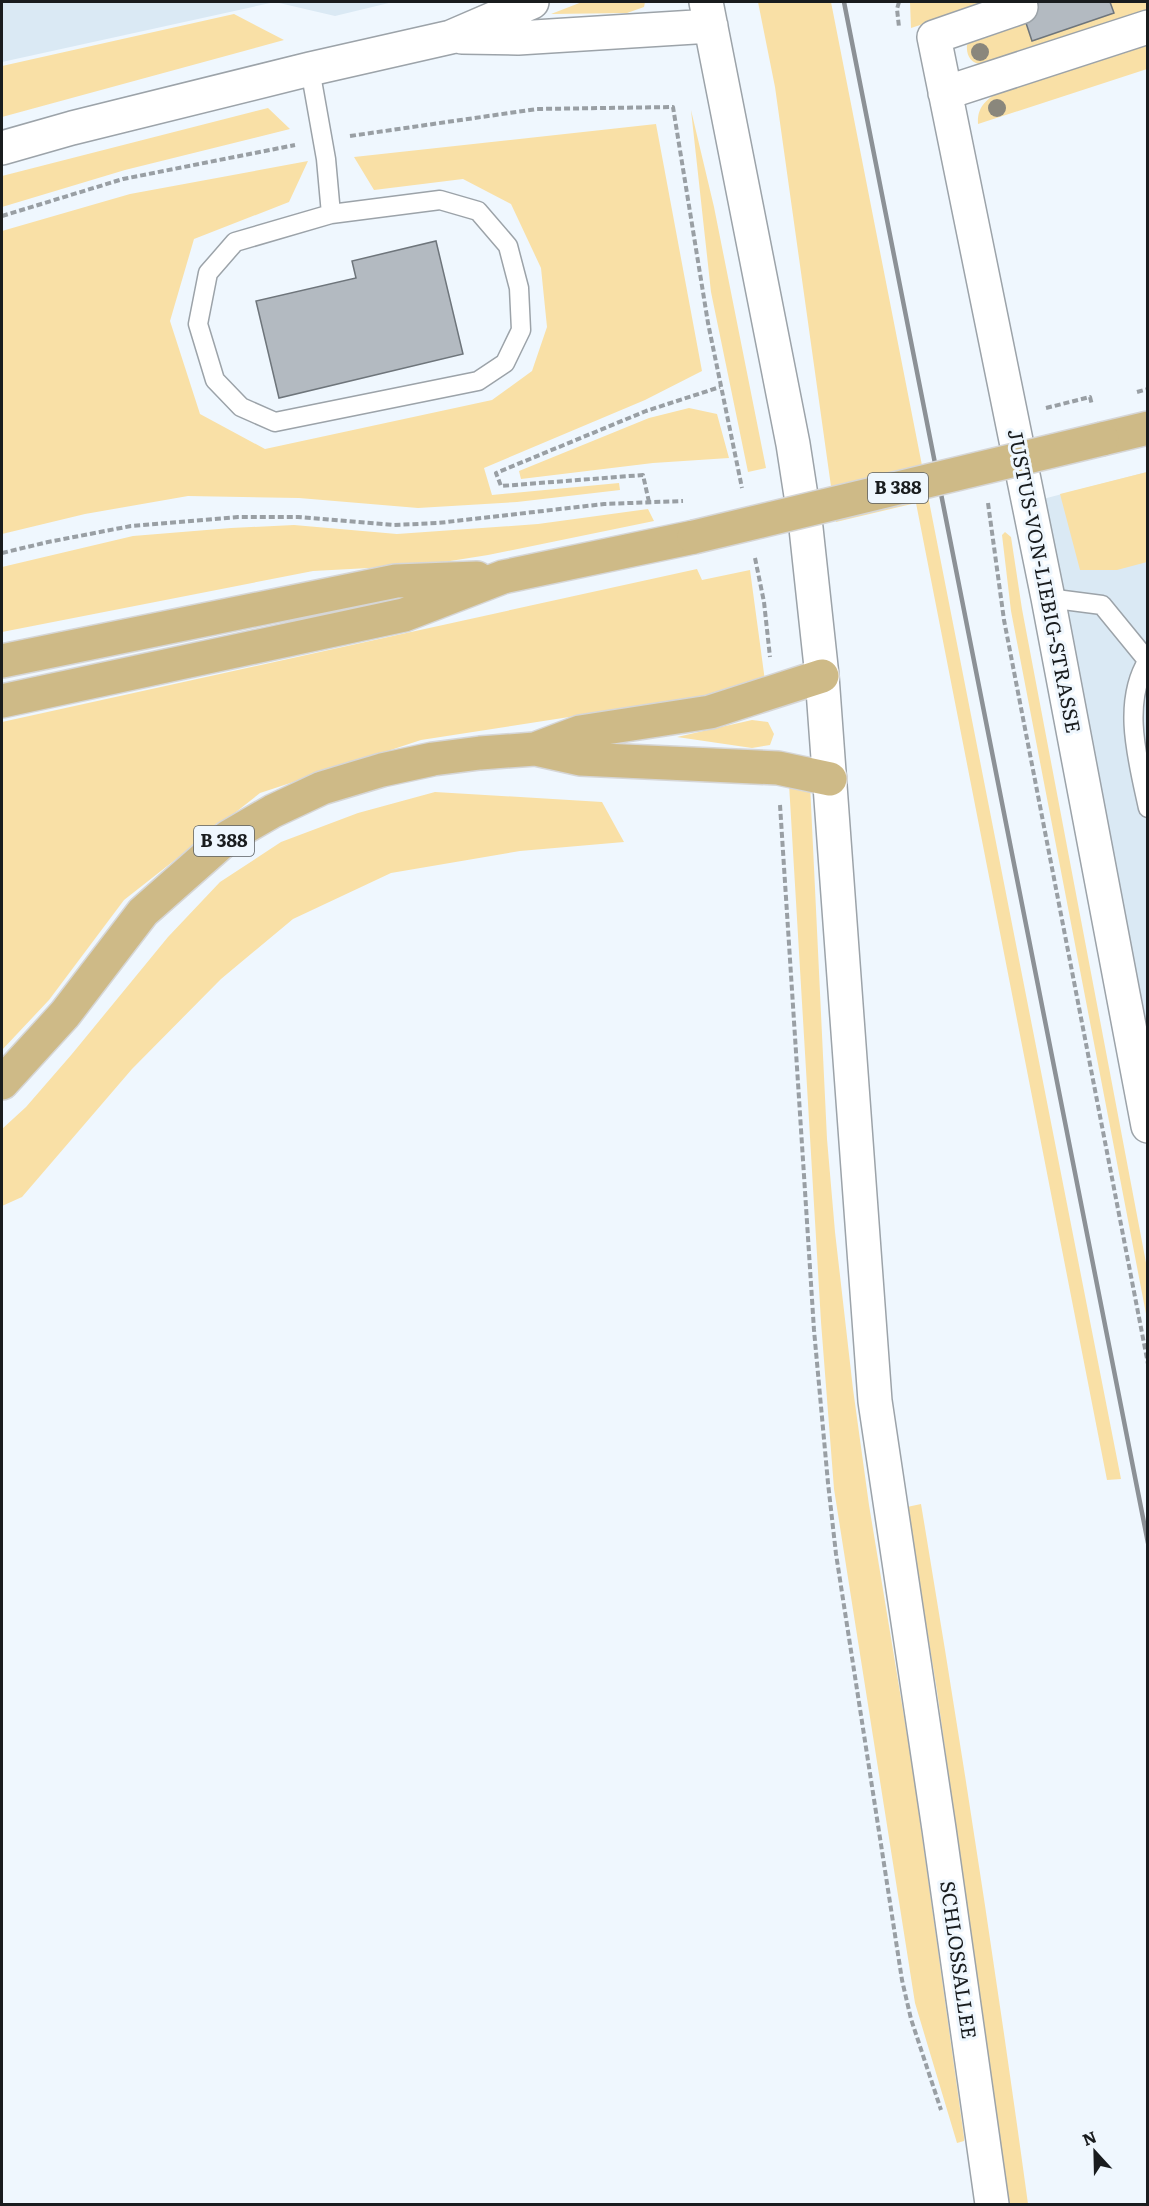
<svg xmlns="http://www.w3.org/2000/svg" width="1149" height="2206" viewBox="0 0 1149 2206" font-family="Literata,serif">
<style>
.built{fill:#dae9f4}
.green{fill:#f9e0a6}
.building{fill:#b3bac1;stroke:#6e757b;stroke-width:1.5}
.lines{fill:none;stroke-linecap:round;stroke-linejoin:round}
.lane-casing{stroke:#9ca3a9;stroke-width:21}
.street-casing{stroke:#9ca3a9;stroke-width:36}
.secondary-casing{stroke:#9ca3a9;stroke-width:36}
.primary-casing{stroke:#d6d6d6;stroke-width:36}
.path{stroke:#999fa4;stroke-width:4;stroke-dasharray:6 3;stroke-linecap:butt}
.lane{stroke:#fff;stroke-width:18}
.street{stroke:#fff;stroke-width:33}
.secondary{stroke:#fff;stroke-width:33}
.primary{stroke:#ceba87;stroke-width:33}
.rail{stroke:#8c9196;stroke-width:4.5}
.primary-bridge-casing{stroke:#d6d6d6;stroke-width:36;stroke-linecap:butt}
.primary-bridge{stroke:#ceba87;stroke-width:33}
.tree{fill:#8a877c}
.labels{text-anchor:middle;stroke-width:6;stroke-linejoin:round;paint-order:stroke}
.shield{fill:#eff7fe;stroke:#595e61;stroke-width:1.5}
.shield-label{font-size:18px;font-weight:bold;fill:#191c1e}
.street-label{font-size:20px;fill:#191c1e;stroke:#eff7fe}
</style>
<rect width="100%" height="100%" fill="#eff7fe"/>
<!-- built -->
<path class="built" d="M2,2H275L2,62Z
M275,2H393L335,16Z
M1147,472V1076L1039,500Z"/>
<!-- green -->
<path class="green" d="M582,2H645L644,7L627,13L551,14Z
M758,2H831L1121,1479L1107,1480L916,503L836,522L775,87Z
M910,2H990L911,28Z
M1081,2H1147V11L985,64C972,65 966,57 967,45L978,35Z
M234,14L284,40L2,117V66Z
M1146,41L1147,69L978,124C977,106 987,99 1002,90Z
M268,108L290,129L125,170L2,207V176Z
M691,110L714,207L766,468L748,472L711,292Z
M656,124L702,371L645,400L484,468L492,495L619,483L620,490L517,502L418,508L299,498L188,496L85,514L2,534V231L130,194L308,161L289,202L194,239L170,321L200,414L265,449L492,400L532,371L547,327L541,268L511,204L463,179L374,190L354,157Z
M689,408L717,414L729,458L653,463L521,479L519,471L649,418Z
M1147,472V562L1117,570H1080L1060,494Z
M648,509L654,521L488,555L425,565L313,571L2,632V567L133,536L231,528L294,525L397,534L538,524Z
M1005,532L1011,537L1022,609L1147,1268V1319L1011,611L1002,535Z
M697,569L702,580L750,570L765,681L698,697L421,740L260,793L124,900L49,1000L2,1050V722Z
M752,720L768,722L774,734L770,745L752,748L677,737Z
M789,784H810L827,1139L835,1232L853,1389L869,1505L913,1771L964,2137V2141L957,2143L915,2003L834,1489L821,1322Z
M435,792L602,802L624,842L520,851L391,873L293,919L221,979L132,1069L22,1197L2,1206V1129L26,1107L72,1054L168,937L220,882L281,842L358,813Z
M921,1504C960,1737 996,1970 1028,2204H1008L937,1691L907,1507Z"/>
<!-- building -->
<path class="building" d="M1019,2H1110L1114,13L1032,41Z
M436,241L463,354L279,398L256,301L356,278L352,261Z"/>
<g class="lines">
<defs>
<path id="lane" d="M310,69L326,159L331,214
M440,200L478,211L508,246L519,288L521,330L505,363L478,381L275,422L241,407L215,380L198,324L208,273L235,242L331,214Z
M1048,598L1102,605L1147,660
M1148,660C1121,703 1138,761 1148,808"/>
<path id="street" d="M1021,7L934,37L1048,598L1148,1126
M945,93L1148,27"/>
<path id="secondary" d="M706,2L793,444L806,528L822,676L875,1401L939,1829L992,2204
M462,37L518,38L711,26
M2,148L72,128L310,69L451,37L532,2"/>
<path id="primary" d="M1102,439L1148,428
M2,661L396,581L477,578
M2,701L404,615L503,577L694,537
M535,749L580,732L710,712L822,676
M2,1083L65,1014L143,912L228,837L273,811L322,788L382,770L433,759L480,753L535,749L580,759L778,768L830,779"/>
</defs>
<!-- lane casing -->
<use href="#lane" class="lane-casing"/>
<!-- street casing -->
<use href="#street" class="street-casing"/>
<!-- secondary casing -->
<use href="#secondary" class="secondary-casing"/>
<!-- primary casing -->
<use href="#primary" class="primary-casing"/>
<!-- path -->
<path class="path" d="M899,2L897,9L899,27
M350,136L537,109L673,107L708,323L742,488
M2,216L123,179L295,145
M1137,392L1148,389
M1046,408L1090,397L1092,405
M649,502L643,475L501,486L496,473L646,411L720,387
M988,503L1004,620L1148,1364
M2,553L48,542L131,526L238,517H298L394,525L438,523L604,504L683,501
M755,558L764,602L770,657
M780,805L814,1330L828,1483L836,1554L902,1980L911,2019L941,2110"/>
<!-- lane -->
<use href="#lane" class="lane"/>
<!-- street -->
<use href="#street" class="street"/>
<!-- secondary -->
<use href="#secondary" class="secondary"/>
<!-- primary -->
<use href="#primary" class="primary"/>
<!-- rail -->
<path class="rail" d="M844,2L1148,1543"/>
<defs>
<path id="primary-bridge" d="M694,537L1102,439"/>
</defs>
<!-- primary-bridge casing -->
<use href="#primary-bridge" class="primary-bridge-casing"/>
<!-- primary-bridge -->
<use href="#primary-bridge" class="primary-bridge"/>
</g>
<!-- trees -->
<g class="tree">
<circle cx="980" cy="52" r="9"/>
<circle cx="997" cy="108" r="9"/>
</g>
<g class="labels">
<!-- shield labels -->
<g class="shield">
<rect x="868" y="473" width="60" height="30" rx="4.5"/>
<rect x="194" y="826" width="60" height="30" rx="4.5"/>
</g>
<g class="shield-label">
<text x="898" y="494">B 388</text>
<text x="224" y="847">B 388</text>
</g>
<!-- street labels -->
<g class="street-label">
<text transform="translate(1044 581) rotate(79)" y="7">JUSTUS-VON-LIEBIG-STRASSE</text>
<text transform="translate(958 1960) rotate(82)" y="7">SCHLOSSALLEE</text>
</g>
</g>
<!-- border -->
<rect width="1149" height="2206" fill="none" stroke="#191c1e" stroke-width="6"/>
<!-- north arrow -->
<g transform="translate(1095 2152) rotate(338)" stroke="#eff7fe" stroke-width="4.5" paint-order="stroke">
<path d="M0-4.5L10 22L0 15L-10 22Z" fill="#191c1e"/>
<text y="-9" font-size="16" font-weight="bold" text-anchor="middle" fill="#191c1e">N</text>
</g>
</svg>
